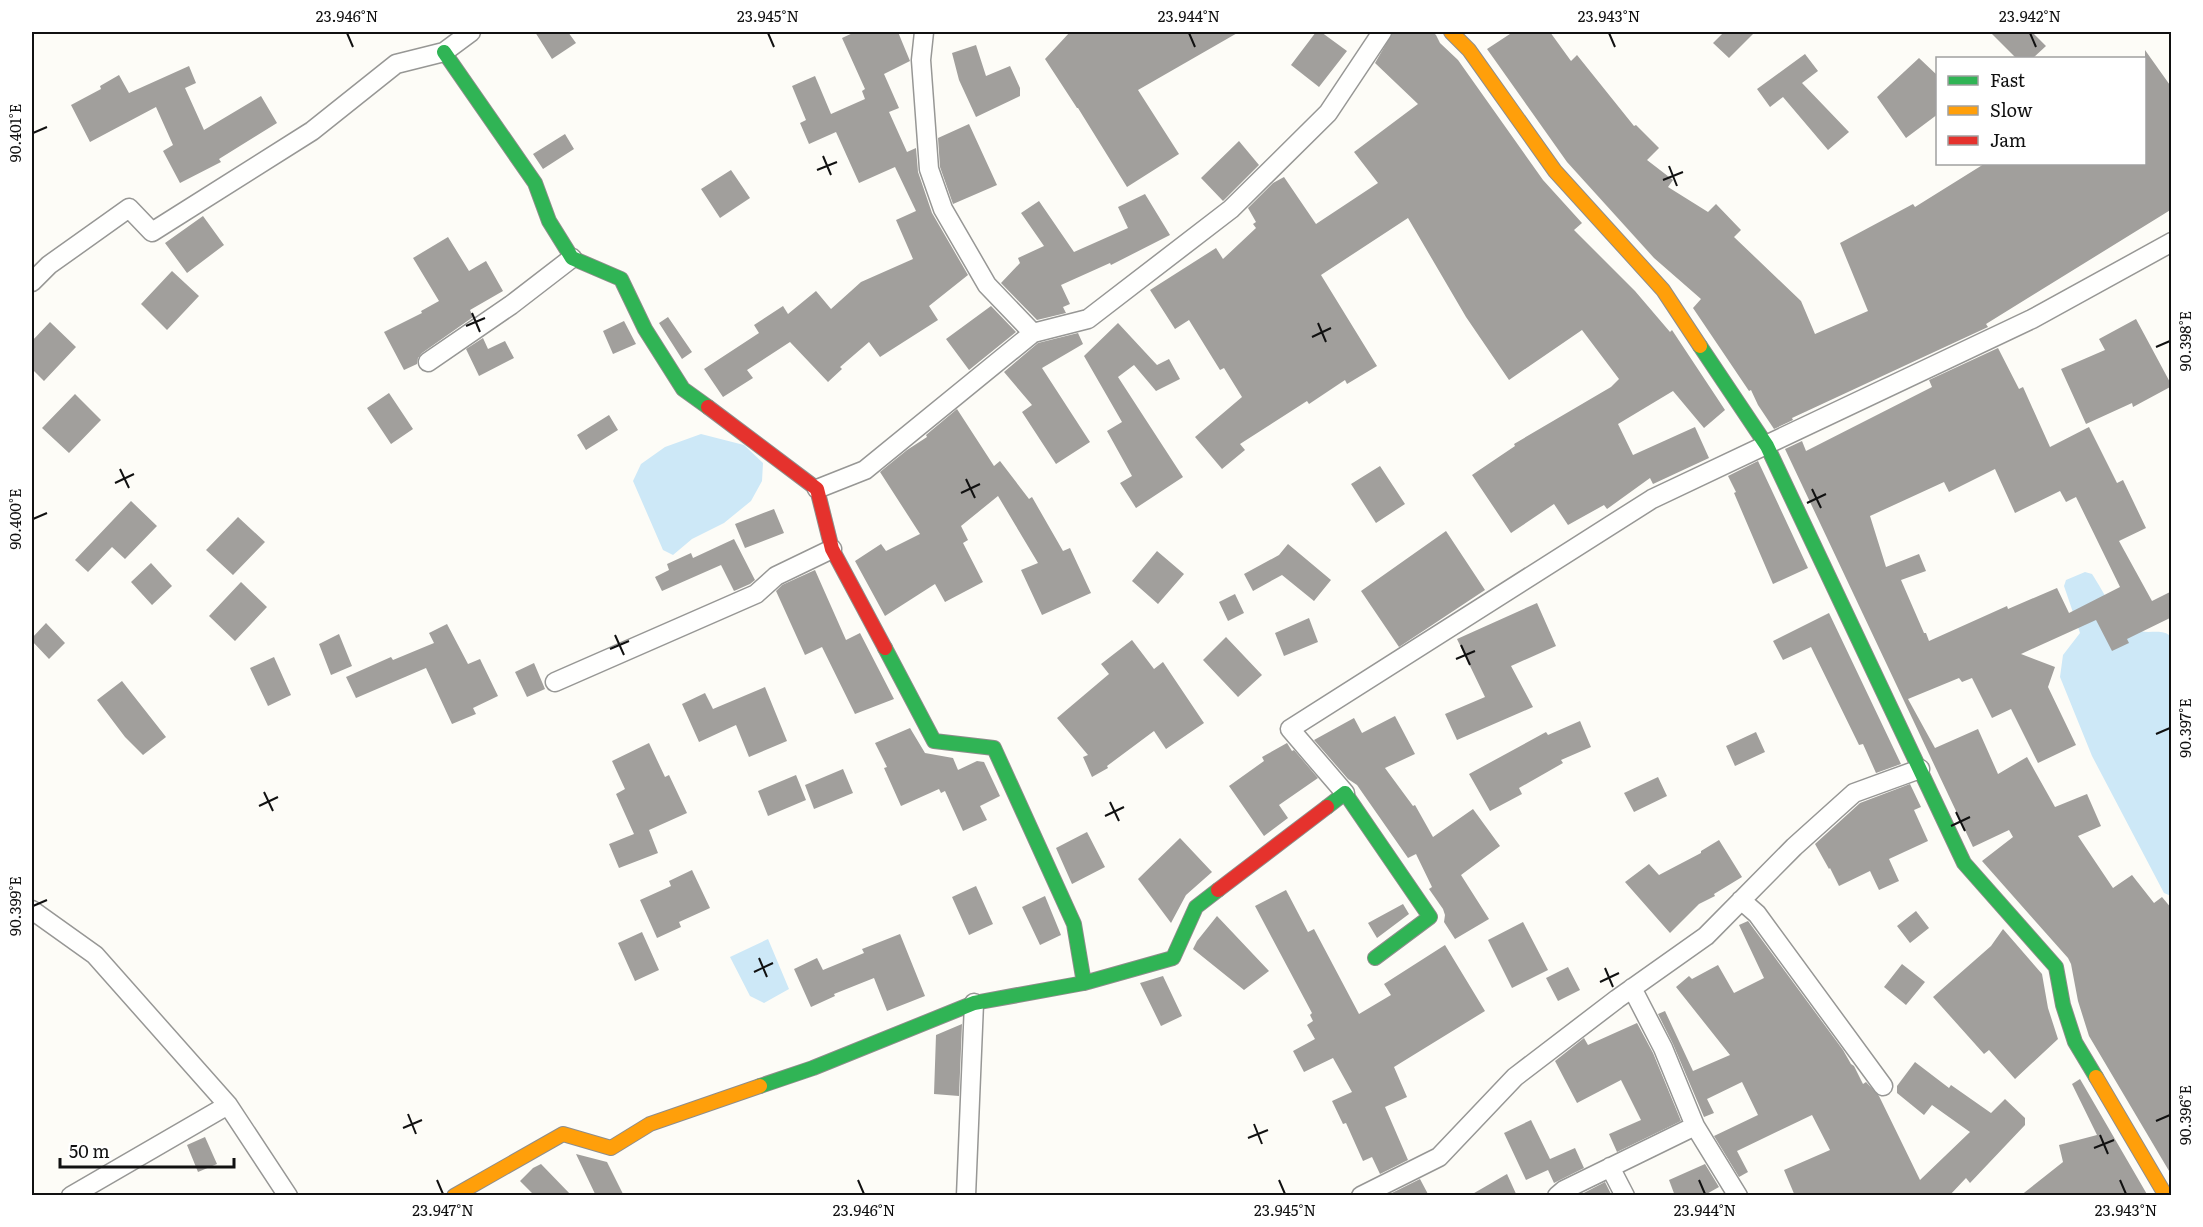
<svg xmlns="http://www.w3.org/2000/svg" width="2203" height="1227" viewBox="0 0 2203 1227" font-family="Literata,serif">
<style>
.water{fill:#cde8f7}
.building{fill:#a19f9c;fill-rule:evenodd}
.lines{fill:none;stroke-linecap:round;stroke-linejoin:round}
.street-casing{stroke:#979795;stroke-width:21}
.fast-casing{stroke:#8e8d8b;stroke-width:16}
.slow-casing{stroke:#8e8d8b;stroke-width:16}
.jam-casing{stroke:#8e8d8b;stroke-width:16}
.street{stroke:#fffffe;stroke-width:18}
.fast{stroke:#30b455;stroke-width:14}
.slow{stroke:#ff9f0a;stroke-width:14}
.jam{stroke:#e5322d;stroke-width:14}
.ticks{fill:none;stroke:#111;stroke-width:2}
.neatline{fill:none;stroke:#111;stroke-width:2}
.ticks-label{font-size:15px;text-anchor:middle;fill:#111}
</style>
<rect width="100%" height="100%" fill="#fdfcf7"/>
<!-- water -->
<path class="water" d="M701,434L744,445L763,463L762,481L751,501L724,523L692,539L673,555L663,550L633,481L641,464L665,447Z
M2085,572L2092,574C2103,590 2119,627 2140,631C2151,634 2163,628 2171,637L2170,687L2171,896L2164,893L2092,756L2060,677L2063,655L2080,633L2064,586L2066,580Z
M768,939L789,989L764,1003L750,996L730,957Z"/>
<!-- building -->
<path class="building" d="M535,32H568L576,43L552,59Z
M855,32H898L910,61L884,74L899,108L889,112L907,152L916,148L918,172L932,213L968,275L929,306L938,320L880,357L869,342L840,367L842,369L828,382L790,342L747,370L753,378L723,397L704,369L759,333L754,325L783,306L788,314L816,291L831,309L861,282L913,259L896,220L916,211L895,167L859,183L836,132L809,144L800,123L806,120L792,86L815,76L831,114L865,99L862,91L865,89L842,38Z
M1070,32H1239L1138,90L1179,154L1127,187L1078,108H1077L1045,59Z
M1316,32H1321L1347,51L1319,87L1291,65Z
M1393,32H1433L1436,35L1440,43L1458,60L1543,180L1582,223L1574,230L1635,291L1670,332L1672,330L1725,410L1704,428L1673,391L1618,424L1633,455L1695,427L1709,458L1653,484L1650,478L1607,509L1604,505L1568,525L1554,504L1511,533L1472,475L1515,446L1514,444L1611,387L1619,379L1582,330L1509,380L1466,317L1408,218L1321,275L1377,366L1347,384L1345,380L1309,404L1307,401L1240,444L1245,450L1222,469L1195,437L1242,397L1224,368L1220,370L1189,320L1175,329L1150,290L1216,248L1223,259L1256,228L1253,224L1256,222L1248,208L1273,183L1284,177L1316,224L1378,183L1354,152L1418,104L1375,63Z
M1513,32H1550L1571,61L1577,55L1634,126L1636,125L1659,148L1647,160L1673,180L1668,187L1708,212L1716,204L1741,230L1734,237L1801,301L1815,334L1868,311L1840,243L1913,204L1915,207L1984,164H2145V50L2172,88V209L1986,324L1988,327L1792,418L1793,420L1774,429L1758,405L1751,390L1749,391L1693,308L1701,299L1654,258L1567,162L1487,49Z
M1724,32H1755L1729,58L1713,43Z
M1990,32H2032L2046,46L2033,58H2016Z
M976,45L986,76L1010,66L1020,88V96L976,117L959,80L952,53Z
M1805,54L1818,71L1802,83L1849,132L1828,150L1783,97L1770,107L1757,89Z
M1919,58L1938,76V114L1906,138L1877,97Z
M189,66L196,83L185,88L204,130L261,96L277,123L219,159L221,162L180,183L163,151L173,145L156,107L90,142L71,105L101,89L100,86L119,75L129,93Z
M969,124L997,185L953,204L940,167L938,138Z
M565,134L574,149L543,169L533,154Z
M1239,141L1259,165L1223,201L1201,178Z
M731,170L750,198L720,218L701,189Z
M1145,194L1170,235L1111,265L1110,263L1061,285L1070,304L1063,307L1066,313L1037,320L1001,283L1020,263L1018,258L1044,246L1021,213L1039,201L1074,252L1128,228L1118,207Z
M203,216L224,245L187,273L165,243Z
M448,237L469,271L486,261L503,291L470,310L473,317L422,353L418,358L417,364L404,370L384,332L422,313L421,311L439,301L413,258Z
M172,271L199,296L167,330L141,304Z
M991,306L1016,332L969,370L946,339Z
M668,317L692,352L682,359L659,323Z
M2136,319L2172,386L2133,407L2132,403L2086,424L2061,369L2105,350L2099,339Z
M624,321L636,344L613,354L603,331Z
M50,322L76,347L44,381L32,369V341Z
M1118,323L1157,365L1169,359L1180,379L1156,391L1134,365L1118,377L1183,477L1136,508L1120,483L1132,476L1107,431L1122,422L1084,356Z
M1078,333L1083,344L1042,368L1090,442L1056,464L1022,412L1032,405L1004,372L1038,343Z
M483,338L488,349L505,341L514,358L479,376L466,349Z
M1998,348L2019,389L2023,387L2050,447L2089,427L2117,483L2123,480L2146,528L2119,541L2152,601L2172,591V617L2127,639L2129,643L2112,651L2096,620L2021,654L2055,667L2048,687L2076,745L2038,763L2011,709L1992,718L1972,678L1962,682L1959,678L1908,699L1935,748L1978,729L1998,774L2027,757L2055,807L2087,794L2101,826L2078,836L2113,888L2132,875L2154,903L2162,897L2172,909V1176L2089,1036L2078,1001L2071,964L2068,958L1982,861L2013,837L2009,830L1973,847L1785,449L1802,441L1806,451L1932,387L1929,380ZM1995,469L2015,513L2060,491L2066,502L2076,497L2120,587L2069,613L2057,588L2008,609L2007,606L1929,641L1926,633H1924L1901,580L1926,571L1919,554L1886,567L1870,516L1944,482L1949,492Z
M389,393L413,429L391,444L367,408Z
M75,394L101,420L69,453L42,428Z
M957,409L994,466L1000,461L1029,499L1032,497L1063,551L1070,548L1091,593L1042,615L1021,570L1038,563L998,496L961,526L968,540L963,543L983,582L945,602L935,584L885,616L855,561L881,544L886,551L920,534L880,472L907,450L927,437L926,435Z
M609,415L618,430L586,450L577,435Z
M1758,461L1808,568L1773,584L1734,493L1736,492L1728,476Z
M1380,466L1405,504L1376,523L1351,484Z
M131,501L157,526L125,559L112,547L88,572L75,560Z
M774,509L784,533L745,548L735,524Z
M238,517L265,542L233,575L206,550Z
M1446,531L1485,590L1399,647L1361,591Z
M734,539L755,580L750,584L734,591L721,565L662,591L655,577L669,570L667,564L691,553L693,558Z
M1288,544L1331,580L1314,601L1282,575L1253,591L1244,574L1279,555Z
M1157,551L1184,574L1158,604L1132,581Z
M151,563L172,586L152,605L131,582Z
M815,570L846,640L860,633L894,699L855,714L822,647L805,655L776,591L782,585Z
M241,582L267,607L235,641L209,616Z
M1235,594L1244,613L1228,621L1219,602Z
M1537,603L1556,646L1511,666L1533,707L1457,740L1445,714L1485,697L1457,639Z
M1829,613L1901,764L1876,773L1863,744L1859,745L1811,647L1783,660L1773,641Z
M1309,618L1318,642L1284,656L1275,633Z
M46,623L65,643L49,659L32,641V638Z
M447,624L468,664L480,659L498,696L473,708L476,714L452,724L426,668L356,698L346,677L391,657L393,660L434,643L429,633Z
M339,634L352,666L331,675L319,644Z
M1226,637L1262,675L1238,697L1203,660Z
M1132,640L1154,669L1163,662L1204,723L1166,749L1154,731L1107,766L1108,768L1092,777L1083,757L1088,755L1057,718L1109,674L1101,664Z
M274,657L291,695L268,706L250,668Z
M534,663L545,689L527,697L515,672Z
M122,681L166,737L143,755L125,737L97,700Z
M765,687L787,741L749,757L736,725L699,742L682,704L705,693L713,709Z
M1395,716L1415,754L1385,768L1413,806L1415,805L1433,837L1473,809L1500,846L1461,875L1489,919L1455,939L1444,922L1445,915L1443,909L1429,889L1432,887L1416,854L1408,858L1357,785L1348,779L1314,740L1354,718L1362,733Z
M1580,721L1591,747L1561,760L1563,763L1519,788L1522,794L1490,811L1469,774L1546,732L1548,735Z
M910,728L925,753L953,758L958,770L977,761L984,762L1000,796L980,806L987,820L963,831L945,791L941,793L939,789L901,806L884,768L887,767L875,743Z
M1756,732L1765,752L1735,766L1726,746Z
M649,743L665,777L669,775L687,813L649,830L658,853L619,868L609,844L634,834L616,794L625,789L612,761Z
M1287,743L1292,751L1294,750L1318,778L1279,805L1288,818L1264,836L1229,786L1264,761L1262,757Z
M843,769L853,793L814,809L805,785Z
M796,775L806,800L768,816L758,791Z
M1658,777L1667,796L1634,812L1624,793Z
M1910,784L1921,807L1914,810L1928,841L1889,859L1899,881L1879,890L1870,871L1839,886L1830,868L1829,869L1815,844L1860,803Z
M1087,832L1105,867L1072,884L1056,848Z
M1180,838L1212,872L1186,895L1171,923L1138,879Z
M1719,840L1742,877L1714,894L1715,896L1699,904L1670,933L1625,882L1649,864L1659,875L1701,853V851Z
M692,870L710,908L679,922L681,927L657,938L640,900L671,886L669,881Z
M976,886L993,924L969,935L952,897Z
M1286,890L1308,932L1314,929L1359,1014L1391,995L1384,984L1445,945L1485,1011L1394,1067L1407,1097L1385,1107L1408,1160L1380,1174L1372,1157L1363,1161L1346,1123L1343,1124L1332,1101L1352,1092L1333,1058L1304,1072L1293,1051L1315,1039L1307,1025L1313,1021L1310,1015L1312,1013L1255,906Z
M1045,896L1061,935L1040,945L1022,907Z
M1403,904L1409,914L1377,938L1368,923Z
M1916,911L1929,928L1910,943L1897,926Z
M1217,916L1269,971L1244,990L1193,949L1197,941Z
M1748,921L1843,1050L1851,1064L1854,1066L1863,1084L1866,1082L1879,1096L1920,1180L1970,1132L1932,1105L1924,1115L1897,1093V1086L1915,1062L1949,1088L1951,1085L1991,1113L2005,1099L2025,1118V1125L1970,1183L1966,1178L1949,1196H1795L1784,1170L1830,1150L1812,1115L1737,1151L1748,1172L1739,1177L1714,1136L1758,1115L1742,1082L1707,1099L1714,1113L1704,1117L1673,1044L1658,1014L1665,1011L1693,1071L1730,1055L1676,987L1689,976L1692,979L1718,965L1734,993L1764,978L1739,925Z
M1523,922L1548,970L1512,988L1488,940Z
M2003,929L2042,974L2048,1008L2058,1039L2015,1079L1989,1050L1984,1054L1933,997L1991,946Z
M642,932L659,970L635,981L618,943Z
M900,934L925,996L887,1011L874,978L834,994L835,996L811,1007L794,969L817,958L823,970L864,953L862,949Z
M1902,964L1925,982L1906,1005L1884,987Z
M1568,967L1580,990L1558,1001L1546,978Z
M1163,976L1182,1016L1161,1026L1140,983Z
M1637,1023L1653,1053L1681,1121L1617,1152L1609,1134L1641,1120L1621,1080L1577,1103L1555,1061L1584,1038L1588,1045Z
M962,1024L959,1096L934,1094L936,1035Z
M2080,1079L2148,1196H2020L2063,1162L2059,1145L2097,1135L2072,1084Z
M1531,1120L1550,1159L1575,1148L1584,1168L1554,1183L1548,1170L1526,1180L1504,1133Z
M205,1137L217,1164L198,1172L187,1145Z
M576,1154L607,1162L624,1196H596Z
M541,1164L572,1196H535L520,1181L533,1168Z
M1705,1164L1719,1187L1703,1196H1675L1669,1180Z
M1507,1174L1517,1196H1469Z
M1420,1179L1429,1196H1390V1194Z
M1605,1182L1612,1196H1578Z"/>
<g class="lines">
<defs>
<path id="street" d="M924,32L921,60L929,169L943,209L987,285L1033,333
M32,282L49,265L129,208L152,232L312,131L396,64L444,52L471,32
M428,362L511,305L572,258
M817,489L865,470L1033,333L1088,319L1231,209L1328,113L1382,32
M555,682L756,594L776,576L832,549
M1345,793L1290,729L1652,499L2032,319L2172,242
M1741,900L1757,914L1883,1086
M32,910L95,955L228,1105L288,1196
M1632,988L1663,1048L1695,1126L1738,1196
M1610,1167L1625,1196
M71,1196L228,1105
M966,1196L974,1003
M1361,1196L1439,1157L1515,1077L1617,999L1706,936L1794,847L1854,793L1920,769
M1557,1196L1564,1190L1695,1126"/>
<path id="fast" d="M444,52L535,183L549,221L572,258L621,279L645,329L683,389L708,407
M1700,346L1767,446L1964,863L2056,967L2063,1005L2075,1042L2096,1077
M885,648L934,741L994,748L1074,924L1084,983
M1327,807L1345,793L1430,917L1375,958
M760,1086L813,1068L974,1003L1084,983L1173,958L1196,907L1218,890"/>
<path id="slow" d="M1451,32L1469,50L1555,171L1663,290L1700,346
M2096,1077L2166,1196
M454,1196L563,1134L611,1148L650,1124L760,1086"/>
<path id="jam" d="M708,407L817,489L832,549L885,648
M1218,890L1327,807"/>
</defs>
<!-- street casing -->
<use href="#street" class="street-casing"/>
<!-- fast casing -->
<use href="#fast" class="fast-casing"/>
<!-- slow casing -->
<use href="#slow" class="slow-casing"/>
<!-- jam casing -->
<use href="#jam" class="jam-casing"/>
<!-- street -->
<use href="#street" class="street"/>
<!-- fast -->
<use href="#fast" class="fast"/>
<!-- slow -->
<use href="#slow" class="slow"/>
<!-- jam -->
<use href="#jam" class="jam"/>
</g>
<!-- ticks -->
<path class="ticks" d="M347,33L353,47M768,33L774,47M1189,33L1195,47M1609,33L1615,47M2030,33L2036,47M33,133L47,127M823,156L831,175M1669,166L1677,186M817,170L837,162M1663,180L1683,172M472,313L480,332M1318,323L1326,342M466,326L485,318M1312,337L1331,328M2156,347L2170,341M120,469L129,488M966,479L975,498M115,483L134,474M1812,489L1821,508M961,493L980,484M1807,503L1826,494M33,519L47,513M615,635L624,655M1461,645L1470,665M610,649L629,641M1456,659L1475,651M2156,734L2170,728M264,792L273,811M1110,802L1119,821M259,806L278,797M1956,812L1965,831M1105,816L1124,807M1951,826L1970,817M33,906L47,900M759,958L767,977M1605,968L1613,987M754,972L773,963M1600,982L1619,973M408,1114L416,1134M2156,1121L2170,1115M1254,1124L1262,1144M403,1128L422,1120M2100,1135L2108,1154M1248,1138L1268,1130M2094,1148L2114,1140M437,1180L443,1194M858,1180L864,1194M1279,1180L1285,1194M1699,1180L1705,1194M2120,1180L2126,1194"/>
<!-- border -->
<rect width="2203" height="1227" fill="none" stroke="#ffffff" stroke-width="66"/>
<!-- legend -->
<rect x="1936" y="57" width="210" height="108" fill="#ffffff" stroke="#a0a0a0" stroke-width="1.5"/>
<rect x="1948" y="76" width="30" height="9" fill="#30b455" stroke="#a0a0a0" stroke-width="1.5"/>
<text x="1990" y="87" font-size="18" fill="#111111">Fast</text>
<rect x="1948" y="106" width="30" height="9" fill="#ff9f0a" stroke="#a0a0a0" stroke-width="1.5"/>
<text x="1990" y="117" font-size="18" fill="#111111">Slow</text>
<rect x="1948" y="136" width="30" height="9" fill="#e5322d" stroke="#a0a0a0" stroke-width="1.5"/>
<text x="1990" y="147" font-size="18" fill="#111111">Jam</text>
<!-- scale -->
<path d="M60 1158v9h174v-9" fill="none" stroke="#111111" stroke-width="3"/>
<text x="69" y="1158" font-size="18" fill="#111111" stroke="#ffffff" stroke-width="4.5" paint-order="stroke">50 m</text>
<rect x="33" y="33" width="2137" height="1161" class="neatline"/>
<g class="ticks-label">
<text x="347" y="22">23.946°N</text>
<text x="768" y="22">23.945°N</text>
<text x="1189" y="22">23.944°N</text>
<text x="1609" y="22">23.943°N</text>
<text x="2030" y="22">23.942°N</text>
<text transform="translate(16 133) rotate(-90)" y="5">90.401°E</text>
<text transform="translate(2186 341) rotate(-90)" y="5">90.398°E</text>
<text transform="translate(16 519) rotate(-90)" y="5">90.400°E</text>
<text transform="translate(2186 728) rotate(-90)" y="5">90.397°E</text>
<text transform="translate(16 906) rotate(-90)" y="5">90.399°E</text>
<text transform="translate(2186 1115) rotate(-90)" y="5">90.396°E</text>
<text x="443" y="1216">23.947°N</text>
<text x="864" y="1216">23.946°N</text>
<text x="1285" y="1216">23.945°N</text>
<text x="1705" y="1216">23.944°N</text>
<text x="2126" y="1216">23.943°N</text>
</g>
</svg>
